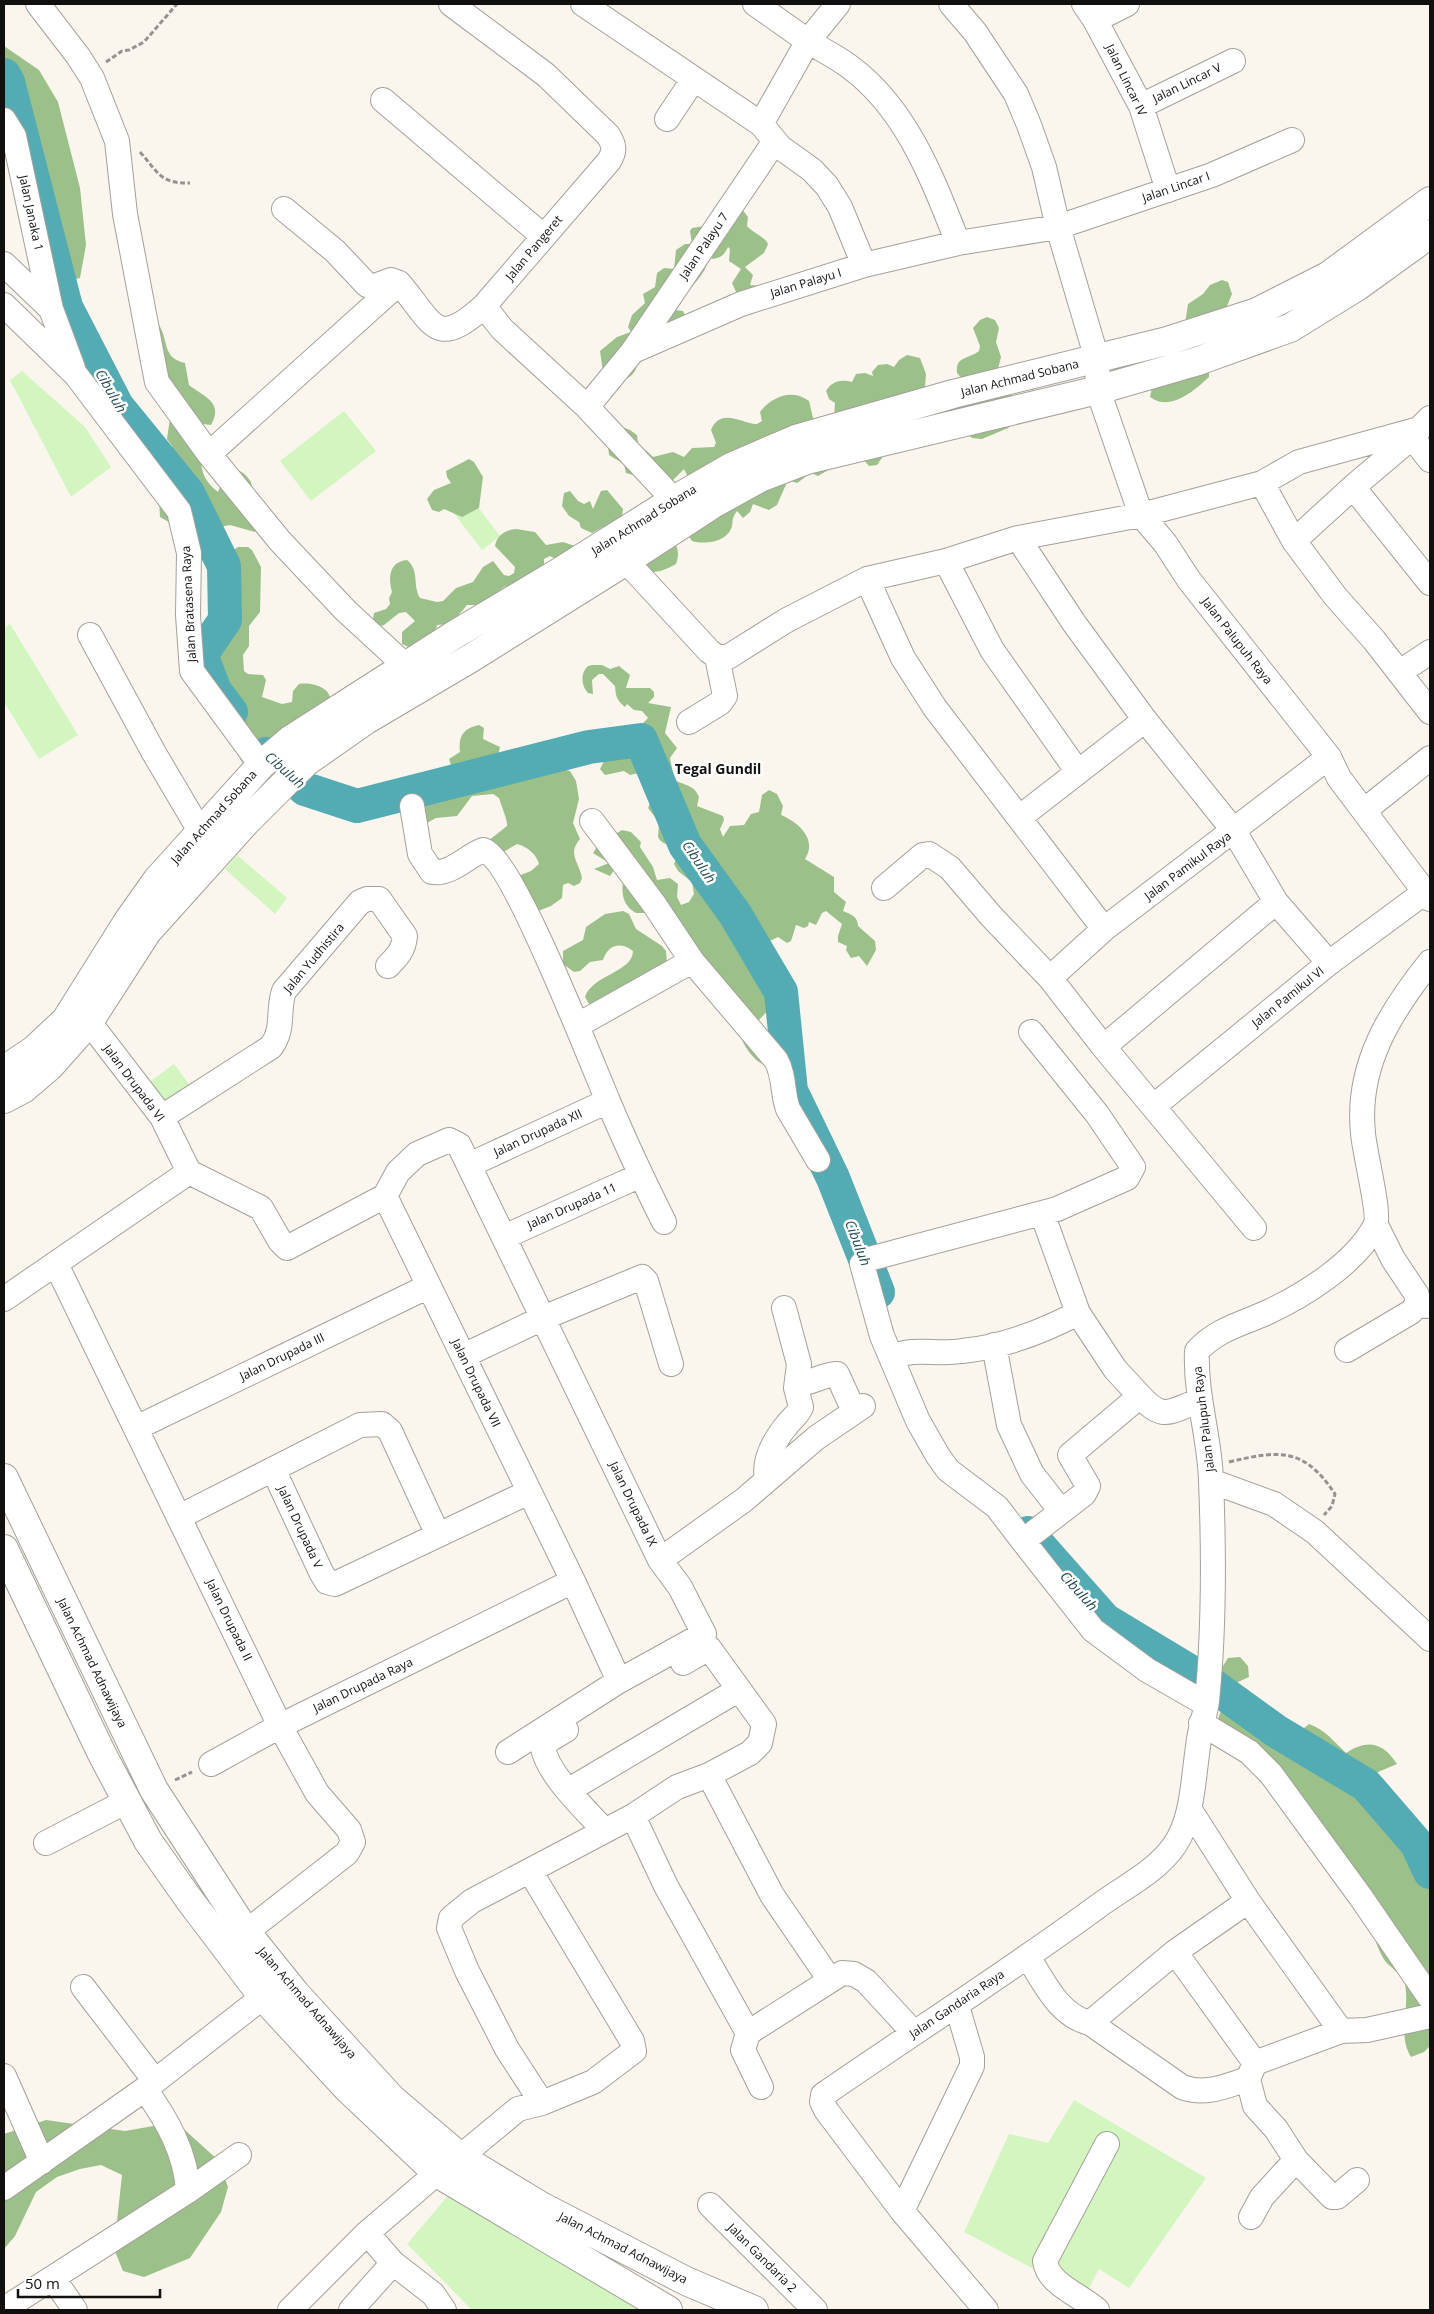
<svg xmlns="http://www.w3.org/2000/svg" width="1434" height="2314" viewBox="0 0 1434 2314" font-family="'Open Sans',sans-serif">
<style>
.green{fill:#d3f5c0}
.forest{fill:#9cc089}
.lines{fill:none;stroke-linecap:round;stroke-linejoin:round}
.river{stroke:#53abb3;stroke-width:34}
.minor-casing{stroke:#a4a199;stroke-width:26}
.major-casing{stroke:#a4a199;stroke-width:30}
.path{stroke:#96938d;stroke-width:3;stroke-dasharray:5 2.5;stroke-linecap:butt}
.minor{stroke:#fff;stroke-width:24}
.major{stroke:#fff;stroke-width:28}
.labels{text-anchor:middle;stroke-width:5;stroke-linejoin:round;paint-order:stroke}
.street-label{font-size:12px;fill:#12100e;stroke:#fff}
.water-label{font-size:14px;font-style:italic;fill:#264f52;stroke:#fff}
.neighbourhood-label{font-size:14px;font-weight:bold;fill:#12100e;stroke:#fff}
</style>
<rect width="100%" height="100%" fill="#faf6ee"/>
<!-- green -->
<path class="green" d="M22,371L85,427L111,467L71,497L10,380Z
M344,411L376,451L311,501L280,461Z
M464,489L500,536L482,550L446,503Z
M10,624L78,735L39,759L4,702V628Z
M237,855L287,898L275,914L225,869Z
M174,1064L195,1092L161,1116L141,1088Z
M1074,2100L1206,2178L1129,2288L1099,2269L1085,2296L964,2232L1009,2134L1048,2143Z
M451,2192L646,2310H472L407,2244Z"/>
<!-- forest -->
<path class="forest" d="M4,46L39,70L58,102L80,188L86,245L80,278L68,281L62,279L38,247L18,121L4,98Z
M742,209L748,217L747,226C753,233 764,236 768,244L764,253L745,267L753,275L750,285L762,286L737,294L732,283L741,269L729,261L730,249L728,247C724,255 721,258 713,259L708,256C709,275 684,293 672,307L675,310L683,311L687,319L637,358C641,384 605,385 585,390L590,383L603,372L600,351L617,337L631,332L628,327L632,315L645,303L643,294L655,287L657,273L664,268L674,269L676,250L685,244H692L690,231L692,228L711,225Z
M1222,280L1228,282L1232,294L1227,306L1236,315L1209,371V377C1194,391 1170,412 1150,397L1154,378L1138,358L1185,324L1188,304L1203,294L1210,285Z
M987,317L995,320L999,328L996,342L1001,357L998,369L1036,385L1033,390L1020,389L1011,395L1012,425L1008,428L982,439L972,438L969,435L971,408L937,411L931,417L913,418L902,429L877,465L869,466L863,459L830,469L818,476L809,472L804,478L797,483L788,480L777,505L769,510L753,504L750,512L743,518L737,511C732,518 733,519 732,526C728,542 705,545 692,541L687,534L668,533C676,544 681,550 676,564C664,571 654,574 641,571L688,477L684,469L672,481L643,478L626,473L624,464L609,455L607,437L622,427L630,430L637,435L638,443L635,452L647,451L653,457L673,452L684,457L692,448L714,447L716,443L711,430C721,406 744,425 757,424L762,421L760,412C771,397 792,388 809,401L814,422L834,416L835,403L829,399L826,391C832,381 841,379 852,382L856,374L865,373L873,376L872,372L878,365L887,364L894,367L899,360L907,355L920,358L926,374L925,387L927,391L963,380L957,373C955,356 969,359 979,351L980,346L973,328L980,320Z
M153,324L159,325C169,341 162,358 185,363L189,385C204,397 224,402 211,425L203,424C204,453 192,472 218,492L223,480L235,470C243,471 246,475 251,482L258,524L255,532L230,525L215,528L207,527L198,505H189L174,525L160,517L159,501L144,451H158L163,456L170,453L172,446L167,439L170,418Z
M469,459L474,462L483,477L479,508L462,517L444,509L439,512L432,510L427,499L434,490L451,483L447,477L446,471Z
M607,490L623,509L622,516L615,526L603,527L592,533L581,528L579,522L569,516L562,506L564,493L570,491L578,501L584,504L590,501L593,509L601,491Z
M516,529L535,532L546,545L563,542L575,546L556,559L550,556L544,559V566L512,589L506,586L501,589L499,595L479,605H467C458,616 451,625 437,625L433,637L413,649L402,644V632L415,621L406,612L399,613L384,625L376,627L373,619L374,613L386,609L390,604L389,598L392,592C388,577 389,562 407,560C420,571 412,584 420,598L437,602L443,601L456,588L473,582L483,567L493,561L504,575L509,576L514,573L515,567L495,546C497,535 505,530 516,529Z
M238,547H248L252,550L261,567L260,612L249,626V646L243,655L244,671L248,674L263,675L266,680L262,697L282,704L292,702L293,691L299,684C311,682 333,687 330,703L263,745L258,743L246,768L240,759L226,691L195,668L201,645L216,638L212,628L222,626V616L225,611L222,595L226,592L241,591C230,583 225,567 229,553Z
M592,665H602L610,669L619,666L630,675L626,688H650L654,692V697L648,703L671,707L665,733L677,748L670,758L673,773L670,776C678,786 694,782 699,797L697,806L723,816L724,820L720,829L723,837L730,826L744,825L751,814L759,812L762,795L769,790L777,794L783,806L781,815C798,822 818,839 805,859L834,877V892L846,902L843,911C851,914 858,917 858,926L875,941L876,950L867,966L859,956L851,958L846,950L847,946L838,942V936L842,924L826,911L822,913L816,925L809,922L808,926L804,928L796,925L791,941L787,943L778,937L770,941L760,972L768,983V992L765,994L781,999L792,1010L791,1015L784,1018L780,1016L773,1005L758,1021L759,1025L774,1035L781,1049L768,1066C753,1063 741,1042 738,1028L646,908L644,913H636C624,907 621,895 623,882L615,869L610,876L594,869L609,863L593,853L598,845L622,830L631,832L641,842L640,847L653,867L657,880L670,878L678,884L677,897L681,905L689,902L694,894L692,882L678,871L674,864L679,851C673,843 663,847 658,837L659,822L648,808L653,796L643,787L639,773L630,775L624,771L605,775L600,769L606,757L624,753L640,740L644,732L643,723L648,718L642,711L634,710L627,704L625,707C616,699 616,697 615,686L603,674H599L592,680L593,694L588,693C581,686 580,673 588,666Z
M479,725L484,728L483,739L500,747C498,758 490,774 499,784L509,777L511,771L531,756L546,765L570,771L576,781L579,799L573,823L580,839C567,854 579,862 582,878L580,883L574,886L568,883L563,885L562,898L551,906L538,911L518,876L531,871L539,864C536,854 528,847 517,844L500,854L488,841L507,826C508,821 501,805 499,798L493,794L472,796L457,816L436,818L425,824H405L402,819L405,794C414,788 425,780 436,783C442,785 446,788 453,788L457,784L449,759L460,752C458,737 463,728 479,725Z
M623,911L629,914L636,929L662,946L666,951L667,963L592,1009L585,997C592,975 633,972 633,951C620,941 608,945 603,960L590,962L580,971L574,972L563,964V951L583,940L586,927L605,914Z
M1240,1657L1248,1666L1249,1677L1236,1683C1234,1691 1232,1698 1235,1706C1239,1719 1276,1735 1288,1735C1297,1735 1303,1729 1309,1724C1326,1730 1333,1741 1346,1753C1367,1739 1383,1742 1397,1764L1371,1775L1366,1785L1417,1844L1430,1855V2046L1424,2052L1411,2057C1397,2034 1410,2010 1405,1984C1403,1975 1391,1968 1385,1961C1378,1950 1374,1937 1371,1924L1303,1839L1294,1827L1291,1813L1217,1722L1226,1696L1221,1669L1228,1658Z
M46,2120L125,2131L176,2122L218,2160L228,2187L221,2212L190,2258L144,2277L123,2271L114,2249L122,2175L101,2165L80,2169L57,2177L36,2192L15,2236L4,2249V2134Z"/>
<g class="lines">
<!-- river -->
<path class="river" d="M4,75L8,82L66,307L117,406L188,493L224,566L225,620L201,655L215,691L231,712
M266,754L305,789L357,806L589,747L641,740L685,845L735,914L781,992L791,1091L833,1178L878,1292
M1028,1533L1105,1620L1211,1684L1276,1731L1366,1785L1417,1844L1430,1872"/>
<defs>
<path id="minor" d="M38,4L78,56L92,78L117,141L125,214L157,382L209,454L280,541L346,611L419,678
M583,4L761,124L780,147L812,170L827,186L840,207L864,265
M755,4C773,16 790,29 808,41C822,50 837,57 850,67C907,109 933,180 958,243
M951,4L975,32L1016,94L1029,125L1044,167L1058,227L1097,359L1098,390L1141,515L1165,543L1189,580L1329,757L1339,778L1430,899
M1084,4L1095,20L1141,106L1168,190
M1095,20L1127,4
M383,100L543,236
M1141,106L1233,61
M667,119L693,80
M4,120L14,136L51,309L73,368
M761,124L808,41L838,4
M284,209L335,251L367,285L375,286L391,280L399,283C434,324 435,350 484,306L609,161C615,151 615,146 608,135L546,75L451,4
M4,264L51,309
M4,305L76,375L179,511L189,553L188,615L192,671L261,765
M484,306L502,329L587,407L674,500
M633,351L775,141
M587,407L633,351L741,304L864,265L958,243L1058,227L1212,175L1292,140
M1419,429L1412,437L1430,460
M209,454L399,283
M1262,483L1294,541L1335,596L1374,640L1430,712
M1353,487L1430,583
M1018,538L1074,623L1145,720L1234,831L1276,902L1329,963
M1294,541L1353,487L1412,437
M626,561L709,651L717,657H728L787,620L867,579L946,561L1018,538L1141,515L1262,483L1299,462L1419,429L1430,418
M946,561L992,650L1078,772
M867,579L903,658L935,708L1104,929
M90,635L154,753L200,831
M1400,672L1430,652
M689,722L720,703L725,696L717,657
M412,806L420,854L432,872C451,875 467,856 483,850C512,857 592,1064 608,1101C625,1142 644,1182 664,1222
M1365,810L1430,758
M1020,817L1145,720
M592,821L654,904L692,961L776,1060C785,1076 782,1093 788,1109L818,1160
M884,888L923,855L929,854L950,868L991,916L1050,978L1102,1045L1254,1228
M1050,978L1104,929L1329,757
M89,1022L162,1117L189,1172L261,1208L280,1241L287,1248L385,1196L398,1172L417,1154L449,1140L459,1145L660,1560L680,1587L704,1634L619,1681L508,1752
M578,1025L692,961
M1031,1032L1097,1114L1133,1167L1127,1178L1057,1209L869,1259L862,1264L882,1336L918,1421L938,1456L948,1470L997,1507L1023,1541L1084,1494L1088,1486L1070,1455L1140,1396C1164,1422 1169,1411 1199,1401
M1102,1045L1113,1039L1276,902
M1154,1106L1329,963L1425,892
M162,1117L271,1047C285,1028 277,1011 284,991L360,902L367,899H379L405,936C404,949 398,956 388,966
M469,1165L608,1101
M385,1196L573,1581L619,1681
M1042,1213L1078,1313L1115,1369L1140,1396
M1376,1225L1393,1259L1417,1295V1305
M504,1237L641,1175
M56,1264L280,1726L317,1793L349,1830L353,1842L347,1853L246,1932
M4,1299L189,1172
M994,1345L1009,1425L1032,1474L1061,1511
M1347,1350L1411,1312L1417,1305L1430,1306
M463,1356L543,1318L642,1277L646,1281L671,1364
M891,1357C916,1347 936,1355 962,1351C1002,1347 1042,1332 1078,1313
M797,1384C813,1383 821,1375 837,1374L854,1411
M136,1428L429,1286
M273,1469L321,1572L327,1582L335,1584L529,1492
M767,1480C763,1461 774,1441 786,1426C791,1419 798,1415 801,1407L796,1388L799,1364L784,1308
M1211,1481L1274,1504L1315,1532L1430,1639
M179,1517L360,1425L382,1424L390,1431L438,1535
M1023,1541L1093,1630L1147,1670L1206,1704
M660,1560L744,1500L816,1438L863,1406
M1201,1723L1249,1752L1271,1774L1360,1896L1430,1998
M566,1730L549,1740L543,1748C548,1775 585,1809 604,1830
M211,1764L280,1726L573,1581
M709,1775L772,1895L830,1980
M569,1790L738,1690
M1190,1810L1248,1901L1341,2031
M633,1816L666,1886L748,2033L842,1973L854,1974L866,1981L914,2033
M46,1843L127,1801
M530,1871L632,2041L634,2051L593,2082L542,2103
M1175,1952L1255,2063
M1028,1957C1044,1982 1059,2016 1090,2023L1182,2087C1206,2096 1225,2086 1248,2079L1255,2063L1341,2031L1367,2030L1430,2016
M83,1987L155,2081
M1090,2023L1175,1952L1248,1901
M748,2033L743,2050L761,2087
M4,2076L42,2162
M1248,2079L1255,2106L1276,2129L1296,2160L1332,2197H1337L1357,2180
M145,2089L263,1997
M460,2157L518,2109L542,2103L507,2049L467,1971L449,1928L451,1918L472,1901L633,1816L677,1787L709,1775L750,1753L760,1743L764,1724L709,1648L683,1663
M4,2188L145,2089C167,2120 186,2153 188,2191
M710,2205L815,2310
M902,2211L972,2066V2057L957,2006
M1251,2217L1262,2197L1296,2160
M367,2233L393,2263L433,2294L444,2310
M53,2278L75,2310
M4,2309L188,2191L239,2155
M290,2310L367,2233L437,2173
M351,2310L393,2263
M986,2310L902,2211L826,2110L822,2102L823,2095C914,2032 1007,1973 1097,1907C1122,1888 1155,1873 1174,1846C1193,1819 1193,1779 1198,1747C1199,1732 1205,1716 1207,1701C1214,1631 1214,1553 1211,1481C1210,1437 1195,1396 1197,1351C1216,1330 1241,1324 1266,1313C1303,1296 1355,1264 1375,1226C1381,1215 1364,1151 1363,1133C1356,1066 1390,1012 1430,962
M1097,2310C1081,2295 1048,2285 1045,2261L1107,2144"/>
<path id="major" d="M4,1070L34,1050L66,1020L128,921L157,880L261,765L290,740L454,635L561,571L674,500L733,466L796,439L953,394L1167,341L1257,312L1328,276L1430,201
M4,1099L23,1089L50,1066L89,1022L147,932L246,822L306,762L366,720L471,658L626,561L713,504L760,478L807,460L1098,390L1198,361L1290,328L1358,286L1430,234
M4,1478L154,1790L246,1932L296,1994L392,2099L460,2157L541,2206L686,2281L754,2310
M4,1549L102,1754L148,1841L188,1898L263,1997L347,2088L437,2173L668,2310"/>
</defs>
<!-- minor casing -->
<use href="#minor" class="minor-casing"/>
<!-- major casing -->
<use href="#major" class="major-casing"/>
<!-- path -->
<path class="path" d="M106,62L122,51L129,50L144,42L177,4
M140,152C158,172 160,184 190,183
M1229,1462C1279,1450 1304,1447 1335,1494L1332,1506L1324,1515
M175,1780L192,1772"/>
<!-- minor -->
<use href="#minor" class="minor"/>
<!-- major -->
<use href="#major" class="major"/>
</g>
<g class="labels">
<!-- street labels -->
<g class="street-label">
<text transform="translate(1126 80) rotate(64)" y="4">Jalan Lincar IV</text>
<text transform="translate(1187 83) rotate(-26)" y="4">Jalan Lincar V</text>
<text transform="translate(1176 187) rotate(-19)" y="4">Jalan Lincar I</text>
<text transform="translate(31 213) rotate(78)" y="4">Jalan Janaka 1</text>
<text transform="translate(704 246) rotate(-56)" y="4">Jalan Palayu 7</text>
<text transform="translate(534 248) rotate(-50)" y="4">Jalan Pangeret</text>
<text transform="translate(806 283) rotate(-17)" y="4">Jalan Palayu I</text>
<text transform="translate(1020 378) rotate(-14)" y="4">Jalan Achmad Sobana</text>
<text transform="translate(644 520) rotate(-32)" y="4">Jalan Achmad Sobana</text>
<text transform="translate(189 604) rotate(-93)" y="4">Jalan Bratasena Raya</text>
<text transform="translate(1237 641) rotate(52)" y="4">Jalan Palupuh Raya</text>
<text transform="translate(214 817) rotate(-48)" y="4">Jalan Achmad Sobana</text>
<text transform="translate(1188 866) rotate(-37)" y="4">Jalan Pamikul Raya</text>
<text transform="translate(314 958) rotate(-50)" y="4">Jalan Yudhistira</text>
<text transform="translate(1288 997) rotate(-39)" y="4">Jalan Pamikul VI</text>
<text transform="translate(134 1083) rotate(53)" y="4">Jalan Drupada VI</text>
<text transform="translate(538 1133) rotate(-25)" y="4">Jalan Drupada XII</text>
<text transform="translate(572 1206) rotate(-24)" y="4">Jalan Drupada 11</text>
<text transform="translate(282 1357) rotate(-26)" y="4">Jalan Drupada III</text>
<text transform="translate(476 1383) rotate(64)" y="4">Jalan Drupada VII</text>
<text transform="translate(1204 1419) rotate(-97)" y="4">Jalan Palupuh Raya</text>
<text transform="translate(633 1504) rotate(64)" y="4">Jalan Drupada IX</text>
<text transform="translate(300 1527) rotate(65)" y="4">Jalan Drupada V</text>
<text transform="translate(229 1620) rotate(64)" y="4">Jalan Drupada II</text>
<text transform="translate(92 1663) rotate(64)" y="4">Jalan Achmad Adnawijaya</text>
<text transform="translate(363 1685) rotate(-26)" y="4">Jalan Drupada Raya</text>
<text transform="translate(307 2003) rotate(49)" y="4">Jalan Achmad Adnawijaya</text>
<text transform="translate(957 2004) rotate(-34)" y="4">Jalan Gandaria Raya</text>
<text transform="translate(623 2248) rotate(27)" y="4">Jalan Achmad Adnawijaya</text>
<text transform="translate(762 2258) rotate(45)" y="4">Jalan Gandaria 2</text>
</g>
<!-- water labels -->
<g class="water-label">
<text transform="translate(111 391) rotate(60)" y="5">Cibuluh</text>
<text transform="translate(285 770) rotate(41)" y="5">Cibuluh</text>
<text transform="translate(699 862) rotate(56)" y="5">Cibuluh</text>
<text transform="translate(858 1243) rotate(69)" y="5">Cibuluh</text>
<text transform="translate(1079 1591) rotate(48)" y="5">Cibuluh</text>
</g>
<!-- neighbourhood labels -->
<g class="neighbourhood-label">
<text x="718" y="774">Tegal Gundil</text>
</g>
</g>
<!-- border -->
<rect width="1434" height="2314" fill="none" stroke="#12100e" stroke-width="10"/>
<!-- scale -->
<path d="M18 2289v8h142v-8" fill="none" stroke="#12100e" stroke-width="2.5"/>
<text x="25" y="2289" font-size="15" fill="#12100e" stroke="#ffffff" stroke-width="4" paint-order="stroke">50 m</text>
</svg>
